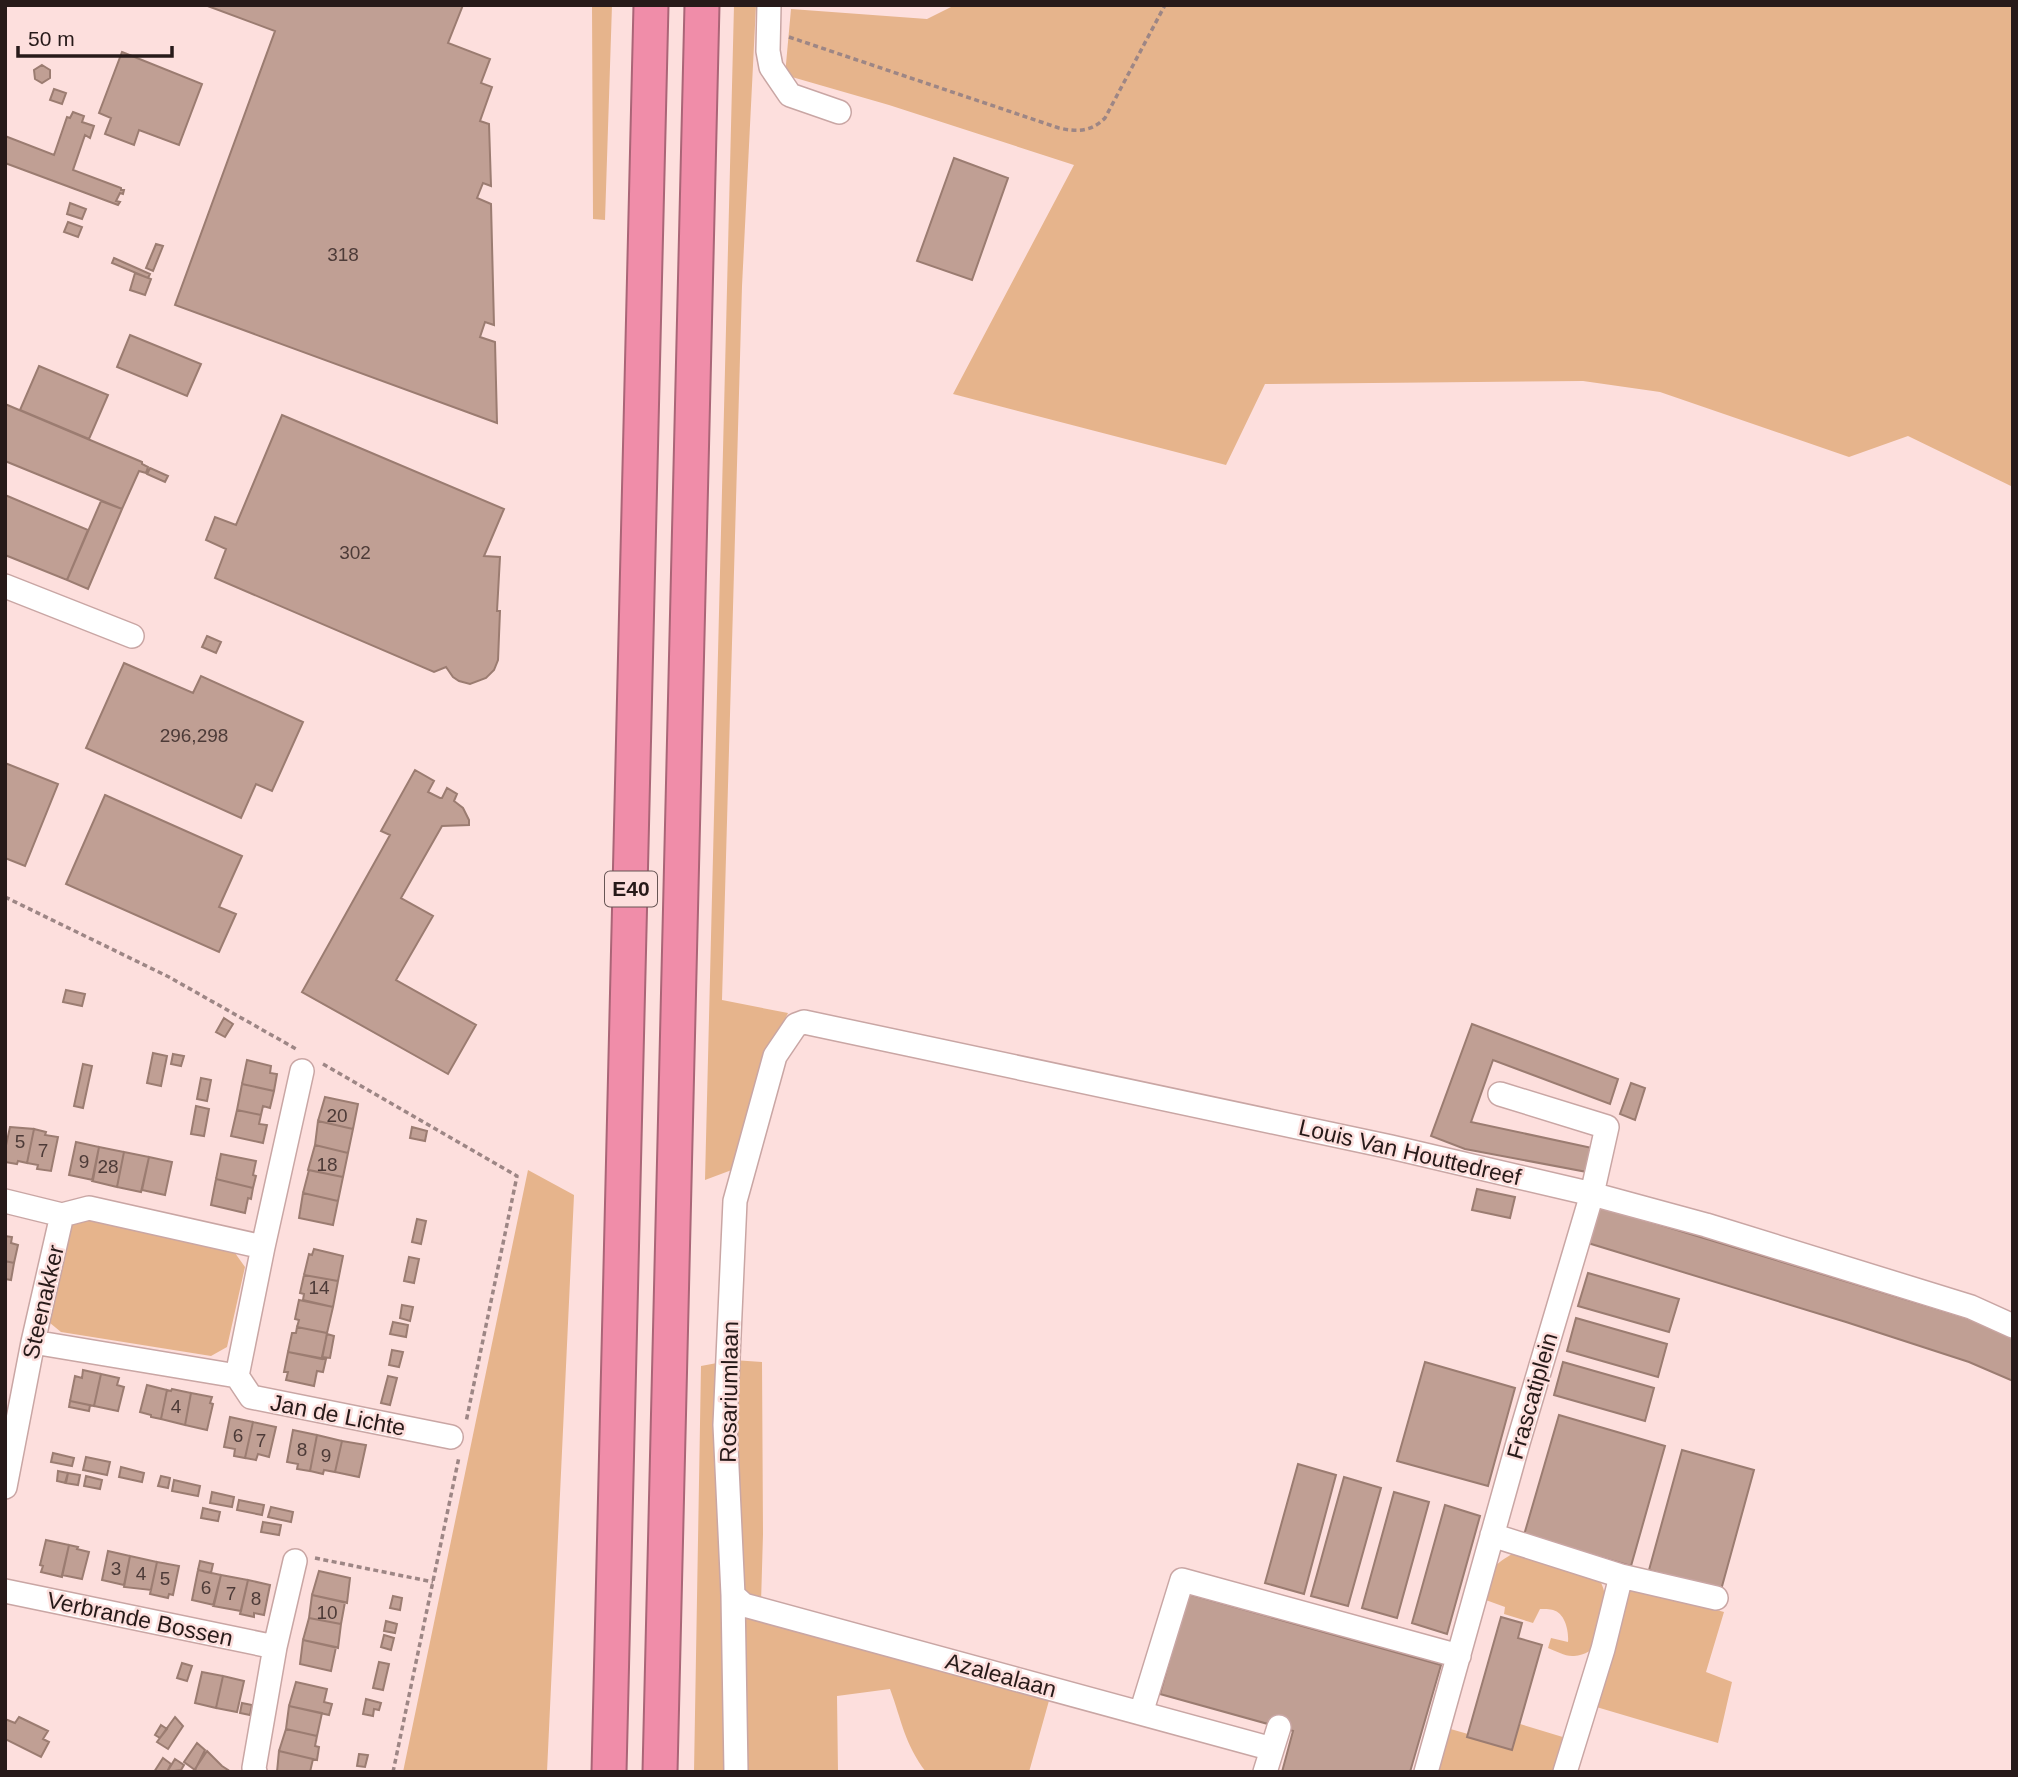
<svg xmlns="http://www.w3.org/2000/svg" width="2018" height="1777" viewBox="0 0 2018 1777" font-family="Arial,sans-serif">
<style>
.green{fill:#e6b48c}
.building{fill:#c09f94;stroke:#9b7c71;stroke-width:2}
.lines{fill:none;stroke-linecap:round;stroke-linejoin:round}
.minor-casing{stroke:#c9a6a4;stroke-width:26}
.highway-casing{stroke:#aa6577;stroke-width:37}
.path{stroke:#9d8685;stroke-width:3.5;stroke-dasharray:5 3.5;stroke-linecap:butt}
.minor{stroke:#fff;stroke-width:23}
.highway{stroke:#f08da9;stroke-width:33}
.labels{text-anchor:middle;stroke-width:5;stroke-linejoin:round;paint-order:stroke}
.number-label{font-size:19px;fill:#4d3b38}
.shield{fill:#fddfdd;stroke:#675554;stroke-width:2}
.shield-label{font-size:21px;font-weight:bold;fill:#271a19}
.street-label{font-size:23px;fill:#271a19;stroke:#fddfdd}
</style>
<rect width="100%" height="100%" fill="#fddfdd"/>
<!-- green -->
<path class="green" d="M592,5H612L605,220L593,219Z
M734,5H756L742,286L722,1000L788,1013L765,1061L737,1168L705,1180Z
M955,5H2013V487L1908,436L1849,457L1660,392L1583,381L1265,384L1226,465L953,394L1074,165L889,105L785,75L791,9L927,19Z
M528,1170L574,1195L547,1772H403Z
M81,1217L235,1253L245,1267L227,1347L211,1356L61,1332L50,1323L69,1225Z
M733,1360L762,1362L763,1534L761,1603L1050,1697L1029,1772H926C904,1743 902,1721 890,1689L837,1696L838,1772H694L701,1366Z
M1517,1551L1598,1577C1613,1600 1610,1654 1574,1656C1566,1657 1556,1651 1548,1648L1551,1638L1568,1642C1569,1631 1565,1613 1553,1610C1551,1609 1542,1609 1540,1609L1533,1623L1504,1614L1505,1607L1483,1599C1489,1569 1490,1567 1517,1551Z
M1645,1590L1724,1612L1706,1672L1732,1682L1718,1743L1593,1706L1629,1591Z
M1520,1724L1566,1738L1556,1772H1439L1437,1769L1447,1728L1468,1734L1467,1737L1512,1750Z"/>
<!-- building -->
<path class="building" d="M205,5H463L448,43L490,59L481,83L492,87L480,121L489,124L491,186L483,183L477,198L491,204L494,325L485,322L480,337L495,342L497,423L175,305L275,31Z
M122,52L202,84L179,145L139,130L134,145L105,134L111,118L99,113Z
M42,65L50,70V78L42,83L35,79L34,70Z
M54,89L66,93L62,104L50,100Z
M73,112L84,116L82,122L94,126L90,138L85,135L73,170L121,188V190H124L123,194L120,193L116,201L120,202L118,205L5,163V136L54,155L67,117L70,118Z
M954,158L1008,178L972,280L917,261Z
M70,203L86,209L82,219L67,214Z
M68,222L82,227L78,237L64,232Z
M156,244L163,246L153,271L146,268Z
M114,258L150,274L148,278L112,263Z
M135,273L151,279L145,295L130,290Z
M130,335L201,364L187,396L117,367Z
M39,366L108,395L89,439L20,410Z
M5,404L142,462V464L148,467L146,473L139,471L122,509L5,461Z
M282,415L504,509L484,556L500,557L497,611H500L498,660L494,670L486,678L470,684L459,681L453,677L446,667L434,672L215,578L226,549L206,540L215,517L236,525Z
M150,468L168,476L165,482L147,474Z
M5,495L88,530L67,580L5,555Z
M101,501L122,509L88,589L67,580Z
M207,636L221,642L216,653L202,647Z
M124,663L193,693L201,676L303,722L272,791L256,784L241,818L86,748Z
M5,763L58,784L25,866L5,858Z
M415,770L434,781L428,792L440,798H442L447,788L457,794L454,801L463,808L469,820V825L442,826L401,898L433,916L396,980L476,1025L448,1074L302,992L390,835L381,831Z
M105,795L242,856L219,907L236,914L219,952L66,884Z
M66,990L85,994L82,1006L63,1002Z
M224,1018L233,1024L225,1037L216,1032Z
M1472,1024L1618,1079L1610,1104L1493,1060L1471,1122L1592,1148L1587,1172L1465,1149L1431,1136Z
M153,1053L167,1056L161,1086L147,1083Z
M173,1054L184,1056L181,1066L171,1064Z
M247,1060L271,1066L270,1073L277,1074L274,1091L242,1084Z
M83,1064L92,1066L83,1108L74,1106Z
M201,1078L211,1080L207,1101L197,1099Z
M1631,1083L1645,1088L1635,1120L1620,1114Z
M242,1084L274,1091L270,1108L263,1106L261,1115L237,1110Z
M325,1097L358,1104L353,1129L318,1121Z
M196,1106L209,1109L204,1136L191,1134Z
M237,1110L261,1115L259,1124L267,1125L263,1143L231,1136Z
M318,1121L353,1129L348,1153L315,1145Z
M10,1127L34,1129L27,1163L18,1161L17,1164L5,1162V1150Z
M412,1127L427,1131L425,1141L410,1138Z
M34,1129L46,1132L45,1135L58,1137L51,1171L37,1169L38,1165L27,1163Z
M76,1142L99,1147L93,1180L69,1175Z
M315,1145L348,1153L343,1177L308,1170Z
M99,1147L124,1152L117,1187L92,1181Z
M124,1152L149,1157L141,1192L117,1187Z
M221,1154L256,1161L253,1175L256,1176L253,1188L216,1179Z
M149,1157L172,1162L165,1195L142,1190Z
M309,1170L343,1177L338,1201L303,1193Z
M216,1179L253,1188L251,1199L248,1198L245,1213L211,1205Z
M1477,1189L1515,1197L1510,1218L1472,1210Z
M303,1193L338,1201L333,1225L299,1218Z
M1598,1206L1980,1322L2013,1338V1381L1969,1362L1846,1322L1588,1243Z
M417,1219L426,1221L421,1244L412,1242Z
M5,1236L12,1237L11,1243L18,1245L14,1263L5,1261Z
M314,1249L343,1256L338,1281L304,1275L309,1254L312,1255Z
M409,1257L419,1259L414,1283L404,1281Z
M5,1261L14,1263L11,1280L5,1279Z
M1588,1273L1679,1299L1669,1332L1578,1306Z
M304,1275L338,1281L333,1307L303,1300L304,1294L300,1293Z
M299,1300L333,1307L327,1333L297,1327L299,1320L295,1319Z
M402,1305L413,1307L410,1321L400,1318Z
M1576,1318L1667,1344L1658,1377L1567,1351Z
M393,1322L408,1325L406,1337L390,1334Z
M297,1327L327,1333L322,1359L288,1352L292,1333H296Z
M327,1334L334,1336L330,1358L322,1357Z
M392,1350L403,1352L399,1367L389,1365Z
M288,1352L326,1359L323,1372L317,1371L314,1386L286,1380L288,1372H284Z
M1425,1362L1515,1388L1488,1486L1397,1461Z
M1563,1362L1654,1388L1645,1421L1554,1395Z
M83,1370L101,1374L94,1406L70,1401L75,1376L82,1378Z
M101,1374L119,1378L117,1385L124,1387L118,1411L94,1406Z
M388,1376L397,1378L390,1405L381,1403Z
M147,1385L167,1390L161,1419L151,1417V1415L140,1412Z
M172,1389L191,1393L185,1425L161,1419L167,1390L171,1391Z
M191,1393L212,1397L210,1403L213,1404L207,1430L185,1425Z
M70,1401L90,1405L89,1411L69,1407Z
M70,1401L90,1405L89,1411L69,1407Z
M1559,1415L1665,1446L1631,1566L1524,1535Z
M230,1417L253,1422L245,1458L234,1456L235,1449L224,1447Z
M253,1422L276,1427L269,1457L258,1454L256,1460L245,1458Z
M293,1430L317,1435L310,1471L297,1469L298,1464L287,1462Z
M317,1435L342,1441L335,1472L324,1470L323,1474L310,1471Z
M342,1441L366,1445L359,1477L335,1472Z
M1682,1450L1754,1470L1721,1590L1649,1570Z
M53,1453L74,1458L72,1466L51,1462Z
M86,1457L110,1462L107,1475L83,1470Z
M1298,1464L1336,1475L1304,1594L1265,1583Z
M121,1467L144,1473L142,1482L119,1477Z
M58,1471L68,1473L66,1483L57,1481Z
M68,1473L80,1475L78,1485L65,1483Z
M86,1476L102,1480L100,1489L84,1486Z
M161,1476L170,1478L168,1488L158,1486Z
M1344,1477L1381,1488L1348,1606L1311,1596Z
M174,1480L200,1486L198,1496L172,1491Z
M212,1492L234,1497L232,1507L210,1503Z
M1394,1492L1429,1502L1397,1618L1362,1608Z
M239,1500L264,1505L262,1515L237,1510Z
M1445,1505L1480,1516L1447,1634L1412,1623Z
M271,1507L293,1512L291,1522L268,1517Z
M203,1508L220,1512L218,1521L201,1518Z
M263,1522L281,1525L279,1535L261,1532Z
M46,1540L69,1545L62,1577L41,1572L43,1566L40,1565Z
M69,1545L78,1547L77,1549L89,1552L82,1579L62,1575Z
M108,1551L130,1556L124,1585L102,1580Z
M130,1556L157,1562L151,1590L124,1587Z
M200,1561L213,1564L211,1573L198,1570Z
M157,1562L179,1566L173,1595L169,1594L168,1598L150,1594Z
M198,1570L221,1575L214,1605L192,1600Z
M319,1571L350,1578L347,1603L312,1595Z
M221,1575L248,1580L241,1611L213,1606Z
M248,1580L270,1585L264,1615L254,1613V1617L240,1614Z
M1188,1594L1441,1665L1410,1772H1282L1293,1731L1160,1694Z
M312,1595L345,1602L341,1624L309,1618Z
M393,1596L402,1598L400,1610L390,1608Z
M1501,1617L1522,1623L1518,1638L1542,1645L1512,1750L1467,1737Z
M309,1618L341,1624L338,1648L303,1640Z
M386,1621L397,1624L395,1633L384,1631Z
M384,1635L394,1638L391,1650L381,1647Z
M303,1640L336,1647L331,1671L300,1664Z
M379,1662L389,1664L383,1690L373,1688Z
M182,1663L192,1666L187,1681L177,1678Z
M202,1672L223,1676L216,1708L195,1703Z
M223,1676L244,1681L237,1712L216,1708Z
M296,1682L327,1689L324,1702L332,1704L329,1715L289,1706Z
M366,1699L381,1703L379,1710L374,1709L373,1716L363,1714Z
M242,1703L252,1705L250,1715L240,1713Z
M289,1706L322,1713L317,1736L286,1729Z
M19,1717L48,1731L43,1739L49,1742L41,1757L5,1739V1719L15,1723Z
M175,1717L183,1726L168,1749L157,1742Z
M161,1725L167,1729L160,1738L155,1735Z
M286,1729L317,1736L315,1746L319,1747L317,1760L279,1751Z
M197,1743L205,1750L195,1770L184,1762Z
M207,1751L222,1766L228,1770L226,1772H197L195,1769Z
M279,1751L313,1759L310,1772H277Z
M359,1754L368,1755L365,1767L357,1766Z
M163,1758L171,1764L167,1772H154Z
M175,1759L184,1765L181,1770L167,1772Z"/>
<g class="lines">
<defs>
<path id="minor" d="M769,5L768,51L771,67L790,95L839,112
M5,586L132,636
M5,1201L62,1215L89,1208L263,1247L237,1376L251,1397L451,1437
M263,1247L302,1071
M33,1342L237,1376
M5,1487L33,1342L62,1215
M1492,1535L1621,1576L1603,1649L1565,1772
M1621,1576L1716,1598
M5,1591L275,1647L254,1768L255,1772
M733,1595L744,1605L1272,1749
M275,1647L295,1561
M1141,1713L1182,1580L1459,1656
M736,1772L733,1595L725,1425L735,1201L775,1056L796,1025L804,1022L1391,1147L1592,1194L1706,1225L1971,1307L2013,1326
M1265,1772L1279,1727
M1426,1772L1518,1443L1592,1194L1607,1127L1500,1094"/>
<path id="highway" d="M609,1772L651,5
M660,1772L702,5"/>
</defs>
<!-- minor casing -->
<use href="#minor" class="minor-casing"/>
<!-- highway casing -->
<use href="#highway" class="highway-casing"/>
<!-- path -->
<path class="path" d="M789,37L1059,128C1077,132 1091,132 1105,118L1165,5
M5,897L169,977L298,1050
M323,1064L517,1176L466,1422
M315,1558L433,1582
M393,1772L459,1457"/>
<!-- minor -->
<use href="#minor" class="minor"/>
<!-- highway -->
<use href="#highway" class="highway"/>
</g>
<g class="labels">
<!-- number labels -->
<g class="number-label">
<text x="343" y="261">318</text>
<text x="355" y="559">302</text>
<text x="194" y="742">296,298</text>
<text x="337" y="1122">20</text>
<text x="20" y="1148">5</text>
<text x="43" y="1157">7</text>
<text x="84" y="1168">9</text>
<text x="327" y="1171">18</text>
<text x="108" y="1173">28</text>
<text x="319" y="1294">14</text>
<text x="176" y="1413">4</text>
<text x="238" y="1442">6</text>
<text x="261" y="1447">7</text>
<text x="302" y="1456">8</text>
<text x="326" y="1462">9</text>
<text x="116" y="1575">3</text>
<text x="141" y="1580">4</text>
<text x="165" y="1585">5</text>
<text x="206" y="1594">6</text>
<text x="231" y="1600">7</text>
<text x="256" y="1605">8</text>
<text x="327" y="1619">10</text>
</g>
<!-- shield labels -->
<rect class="shield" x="605" y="871.5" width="52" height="35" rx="5"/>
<g class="shield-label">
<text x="631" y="896">E40</text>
</g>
<!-- street labels -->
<g class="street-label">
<text transform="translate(1410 1152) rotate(13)" y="8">Louis Van Houttedreef</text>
<text transform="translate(43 1302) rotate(-77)" y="8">Steenakker</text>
<text transform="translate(729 1392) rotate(-89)" y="8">Rosariumlaan</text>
<text transform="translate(1532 1396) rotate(-74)" y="8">Frascatiplein</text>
<text transform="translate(338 1415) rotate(11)" y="8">Jan de Lichte</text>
<text transform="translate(140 1619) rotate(12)" y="8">Verbrande Bossen</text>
<text transform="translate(1001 1675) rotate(15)" y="8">Azalealaan</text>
</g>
</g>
<!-- border -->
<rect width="2018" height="1777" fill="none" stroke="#271a19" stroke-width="14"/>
<!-- scale -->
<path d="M18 46v10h154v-10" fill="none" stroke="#271a19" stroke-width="3.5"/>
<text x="28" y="46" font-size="21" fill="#271a19" stroke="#fddfdd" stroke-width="5" paint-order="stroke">50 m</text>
</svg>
